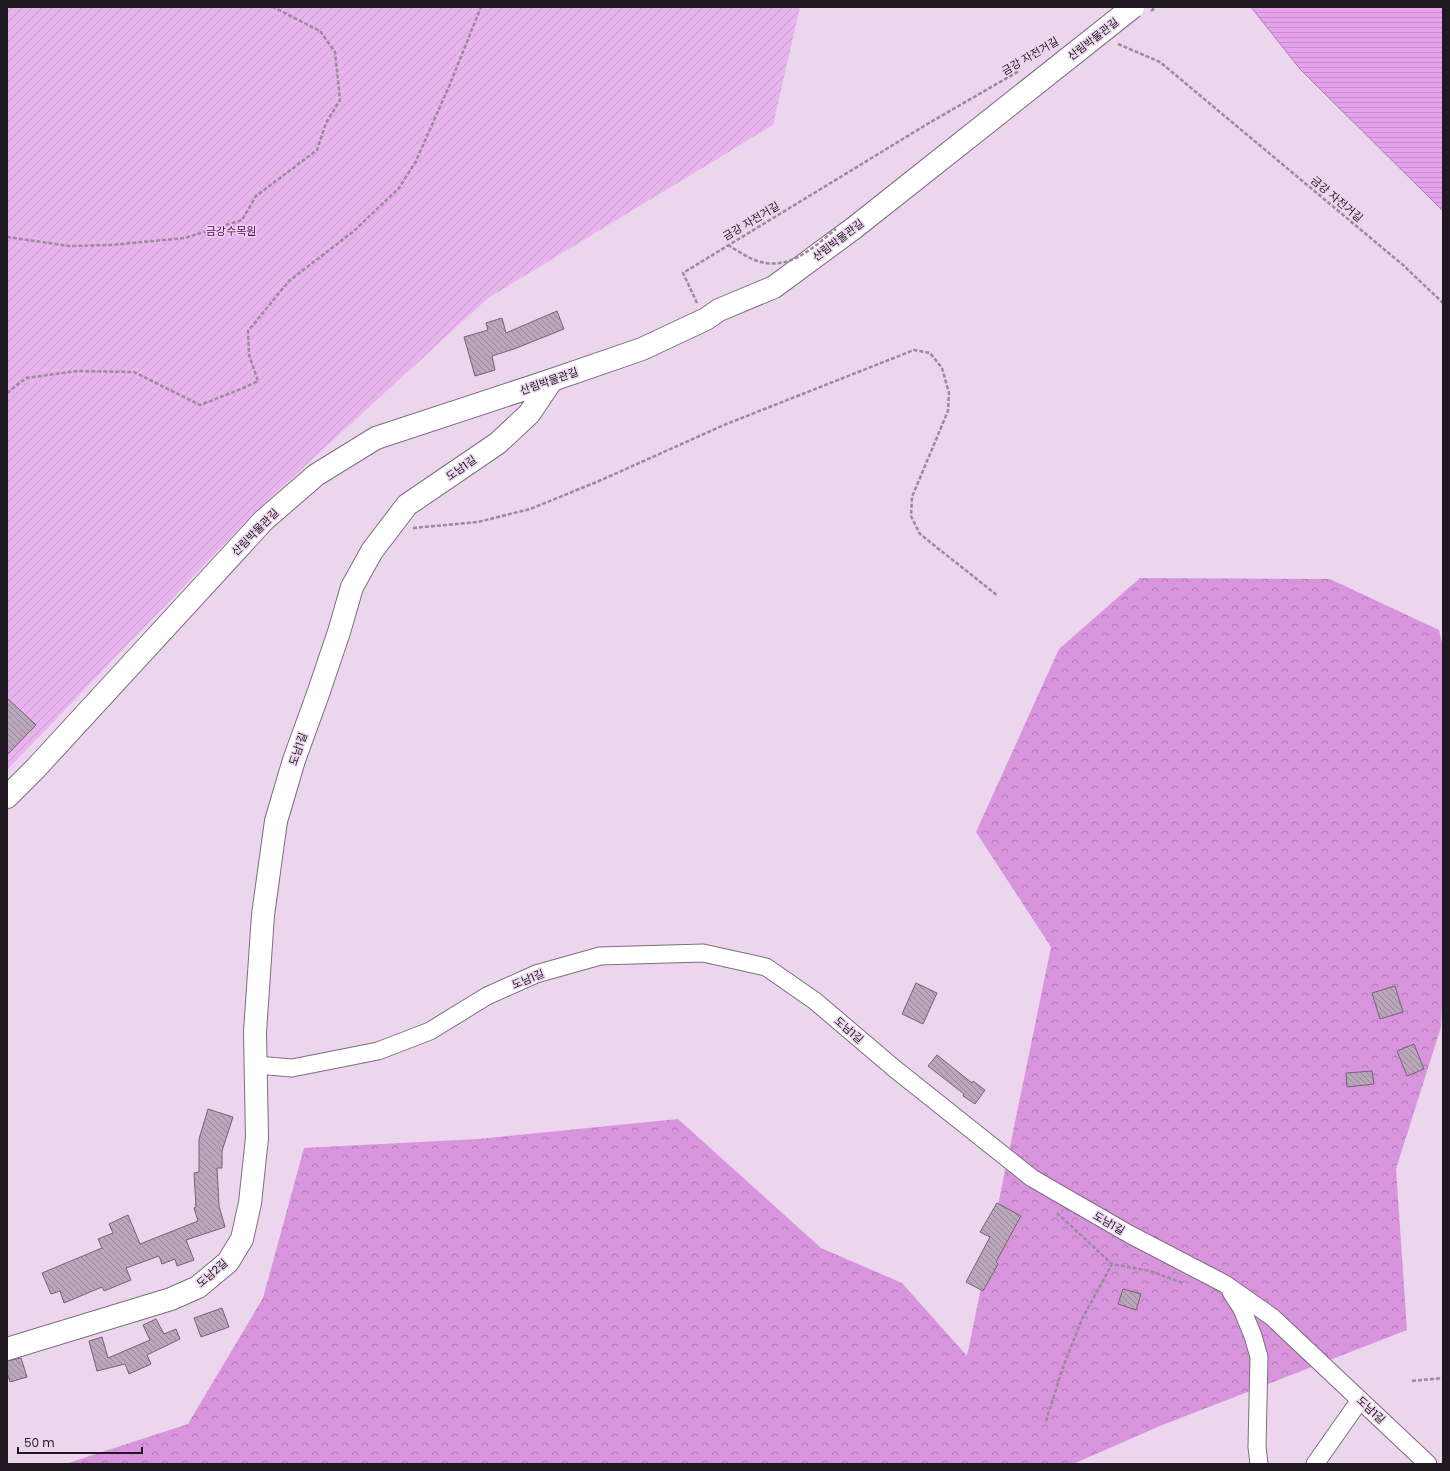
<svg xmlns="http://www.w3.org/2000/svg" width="1450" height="1471" viewBox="0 0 1450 1471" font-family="Poppins,'Noto Sans KR',sans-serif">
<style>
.forest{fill:url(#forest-crowns)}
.garden{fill:url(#garden-furrows)}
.water{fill:url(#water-rules);stroke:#ab79af}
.building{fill:url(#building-back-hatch);stroke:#746275}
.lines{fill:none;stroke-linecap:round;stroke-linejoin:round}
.street-casing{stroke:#7e6c80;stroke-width:19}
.secondary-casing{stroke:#7e6c80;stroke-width:24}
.path{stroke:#9a8a9b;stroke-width:2.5;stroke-dasharray:4 2;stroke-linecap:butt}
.street{stroke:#fff;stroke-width:17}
.secondary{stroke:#fff;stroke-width:22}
.secondary-bridge-casing{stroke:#7e6c80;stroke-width:24;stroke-linecap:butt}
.path-bridge{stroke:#9a8a9b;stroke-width:2.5;stroke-dasharray:4 2;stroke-linecap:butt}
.secondary-bridge{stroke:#fff;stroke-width:22}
.labels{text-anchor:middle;stroke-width:3;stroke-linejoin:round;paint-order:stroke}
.street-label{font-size:11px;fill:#201820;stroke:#ebd6ed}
.park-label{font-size:11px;fill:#580061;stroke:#ebd6ed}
</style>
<defs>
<pattern id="forest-crowns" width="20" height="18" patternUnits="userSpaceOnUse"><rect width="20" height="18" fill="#d895de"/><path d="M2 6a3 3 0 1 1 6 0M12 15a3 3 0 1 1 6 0" fill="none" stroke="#af79b4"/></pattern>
<pattern id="garden-furrows" width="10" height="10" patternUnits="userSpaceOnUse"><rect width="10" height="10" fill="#e8b4ed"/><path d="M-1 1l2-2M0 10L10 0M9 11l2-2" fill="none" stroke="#c79acb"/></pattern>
<pattern id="water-rules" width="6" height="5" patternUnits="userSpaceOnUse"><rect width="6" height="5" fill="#e6a2ec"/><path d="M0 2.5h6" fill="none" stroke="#c58bca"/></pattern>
<pattern id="building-back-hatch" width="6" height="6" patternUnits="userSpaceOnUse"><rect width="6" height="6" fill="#baa7bc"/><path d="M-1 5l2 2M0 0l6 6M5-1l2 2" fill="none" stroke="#978798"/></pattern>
</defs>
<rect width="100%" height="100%" fill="#ebd6ed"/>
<!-- forest -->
<path class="forest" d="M1140,578L1330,579L1439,630L1443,647V983L1441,1027L1396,1169L1407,1330L1160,1426L1073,1464H65L188,1424L263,1298L304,1148L478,1139L678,1119L821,1248L902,1283L967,1356L1051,947L976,832L1059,649Z"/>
<!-- garden -->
<path class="garden" d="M7,7H800L773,125L488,298L259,508L7,770Z"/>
<!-- water -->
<path class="water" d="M1251,7H1443V211L1300,69Z"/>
<!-- building -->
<path class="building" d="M557,311L564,329L514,349L492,356L495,370L475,376L464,337L488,330L486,323L502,318L506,333Z
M7,698L36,725L7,755Z
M916,983L937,993L923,1024L902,1014Z
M1395,986L1403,1012L1380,1019L1372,993Z
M1414,1044L1424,1069L1407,1076L1397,1051Z
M937,1055L972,1083L973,1081L985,1090L975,1104L963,1096L964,1094L928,1066Z
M1372,1071L1374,1084L1347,1087L1346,1073Z
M208,1109L233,1117L222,1151V1168H217L219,1206L225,1227L186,1240L194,1260L177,1266L175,1259L162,1264L159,1256L126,1268L131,1280L104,1291L102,1287L64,1303L60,1291L51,1294L42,1273L102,1248L98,1239L113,1233L109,1224L128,1215L140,1244L198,1221L194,1208L196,1207L194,1173L199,1172V1139Z
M997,1203L1021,1216L996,1262L998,1264L983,1291L966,1282L990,1237L980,1232Z
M1123,1289L1141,1294L1136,1310L1118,1304Z
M222,1308L229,1327L201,1337L194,1318Z
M156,1319L164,1334L176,1329L180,1339L147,1355L151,1364L129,1374L125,1364L97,1371L89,1341L102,1337L108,1358L150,1340L143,1325Z
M21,1358L27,1377L10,1382L7,1372V1361Z"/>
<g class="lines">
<defs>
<path id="street" d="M256,1065L292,1068L378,1051L430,1031L487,996L536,974L600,956L703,953L766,967L815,1001L895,1069L1032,1178L1129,1234L1225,1284L1272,1317L1428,1464
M1231,1292L1242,1309L1253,1336L1259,1357L1257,1447L1259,1464
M1315,1464L1360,1400"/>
<path id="secondary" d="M7,797L36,768L264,520L316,475L376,438L552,380L642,349L706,319L719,310L774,287L854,228
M7,1349L171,1299L198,1287L228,1262L242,1239L250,1203L257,1138L255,1032L263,915L276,821L294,760L318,694L339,632L352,587L372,551L407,505L498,443L529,414L552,380"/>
</defs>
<!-- street casing -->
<use href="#street" class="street-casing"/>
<!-- secondary casing -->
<use href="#secondary" class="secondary-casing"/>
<!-- path -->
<path class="path" d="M1118,44L1160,62L1403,265L1443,303
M7,237L69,246L110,245L185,238L242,220L256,196L317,150L326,123L340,100L335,52L320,31L273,7
M697,303L683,273L929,123L1019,71
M7,393L26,378L77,371L134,372L200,405L241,389L258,381L249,355L248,331L289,281L354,231L399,188L416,161L450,84L481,7
M413,528L478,522L530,509L599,481L724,425L914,350L930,353L942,368L949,393L948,411L912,497L911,516L920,534L998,596
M1057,1213L1112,1264L1150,1271L1183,1283
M1412,1381L1443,1378
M1046,1421L1063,1367L1082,1319L1112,1264"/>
<!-- street -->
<use href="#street" class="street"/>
<!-- secondary -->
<use href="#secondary" class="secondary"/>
<defs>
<path id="secondary-bridge" d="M854,228L1133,7"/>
</defs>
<!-- secondary-bridge casing -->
<use href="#secondary-bridge" class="secondary-bridge-casing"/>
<!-- path-bridge -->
<path class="path-bridge" d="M1151,11L1156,7
M728,245C738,251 749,259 761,262C791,270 815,246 836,229"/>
<!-- secondary-bridge -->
<use href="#secondary-bridge" class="secondary-bridge"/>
</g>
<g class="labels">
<!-- street labels -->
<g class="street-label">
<text transform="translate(1093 39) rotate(-38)" y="4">산림박물관길</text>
<text transform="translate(1030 56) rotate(-30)" y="4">금강 자전거길</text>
<text transform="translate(1337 199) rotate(40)" y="4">금강 자전거길</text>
<text transform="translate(751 221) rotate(-31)" y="4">금강 자전거길</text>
<text transform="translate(838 240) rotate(-37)" y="4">산림박물관길</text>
<text transform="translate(549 381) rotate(-19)" y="4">산림박물관길</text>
<text transform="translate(461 468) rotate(-35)" y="4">도남1길</text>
<text transform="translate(255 532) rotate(-45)" y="4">산림박물관길</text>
<text transform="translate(298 749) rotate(-71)" y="4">도남1길</text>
<text transform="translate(528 979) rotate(-22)" y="4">도남1길</text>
<text transform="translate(849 1030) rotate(41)" y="4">도남1길</text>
<text transform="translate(1109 1223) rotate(30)" y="4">도남1길</text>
<text transform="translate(212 1273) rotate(-41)" y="4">도남2길</text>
<text transform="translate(1371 1410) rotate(43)" y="4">도남1길</text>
</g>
<!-- park labels -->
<g class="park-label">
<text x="231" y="235">금강수목원</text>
</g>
</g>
<!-- border -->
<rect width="1450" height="1471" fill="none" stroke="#201820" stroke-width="16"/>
<!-- scale -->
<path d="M18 1447v6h124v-6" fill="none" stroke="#201820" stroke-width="2"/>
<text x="24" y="1447" font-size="12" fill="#201820" stroke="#ebd6ed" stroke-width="3" paint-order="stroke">50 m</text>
</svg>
